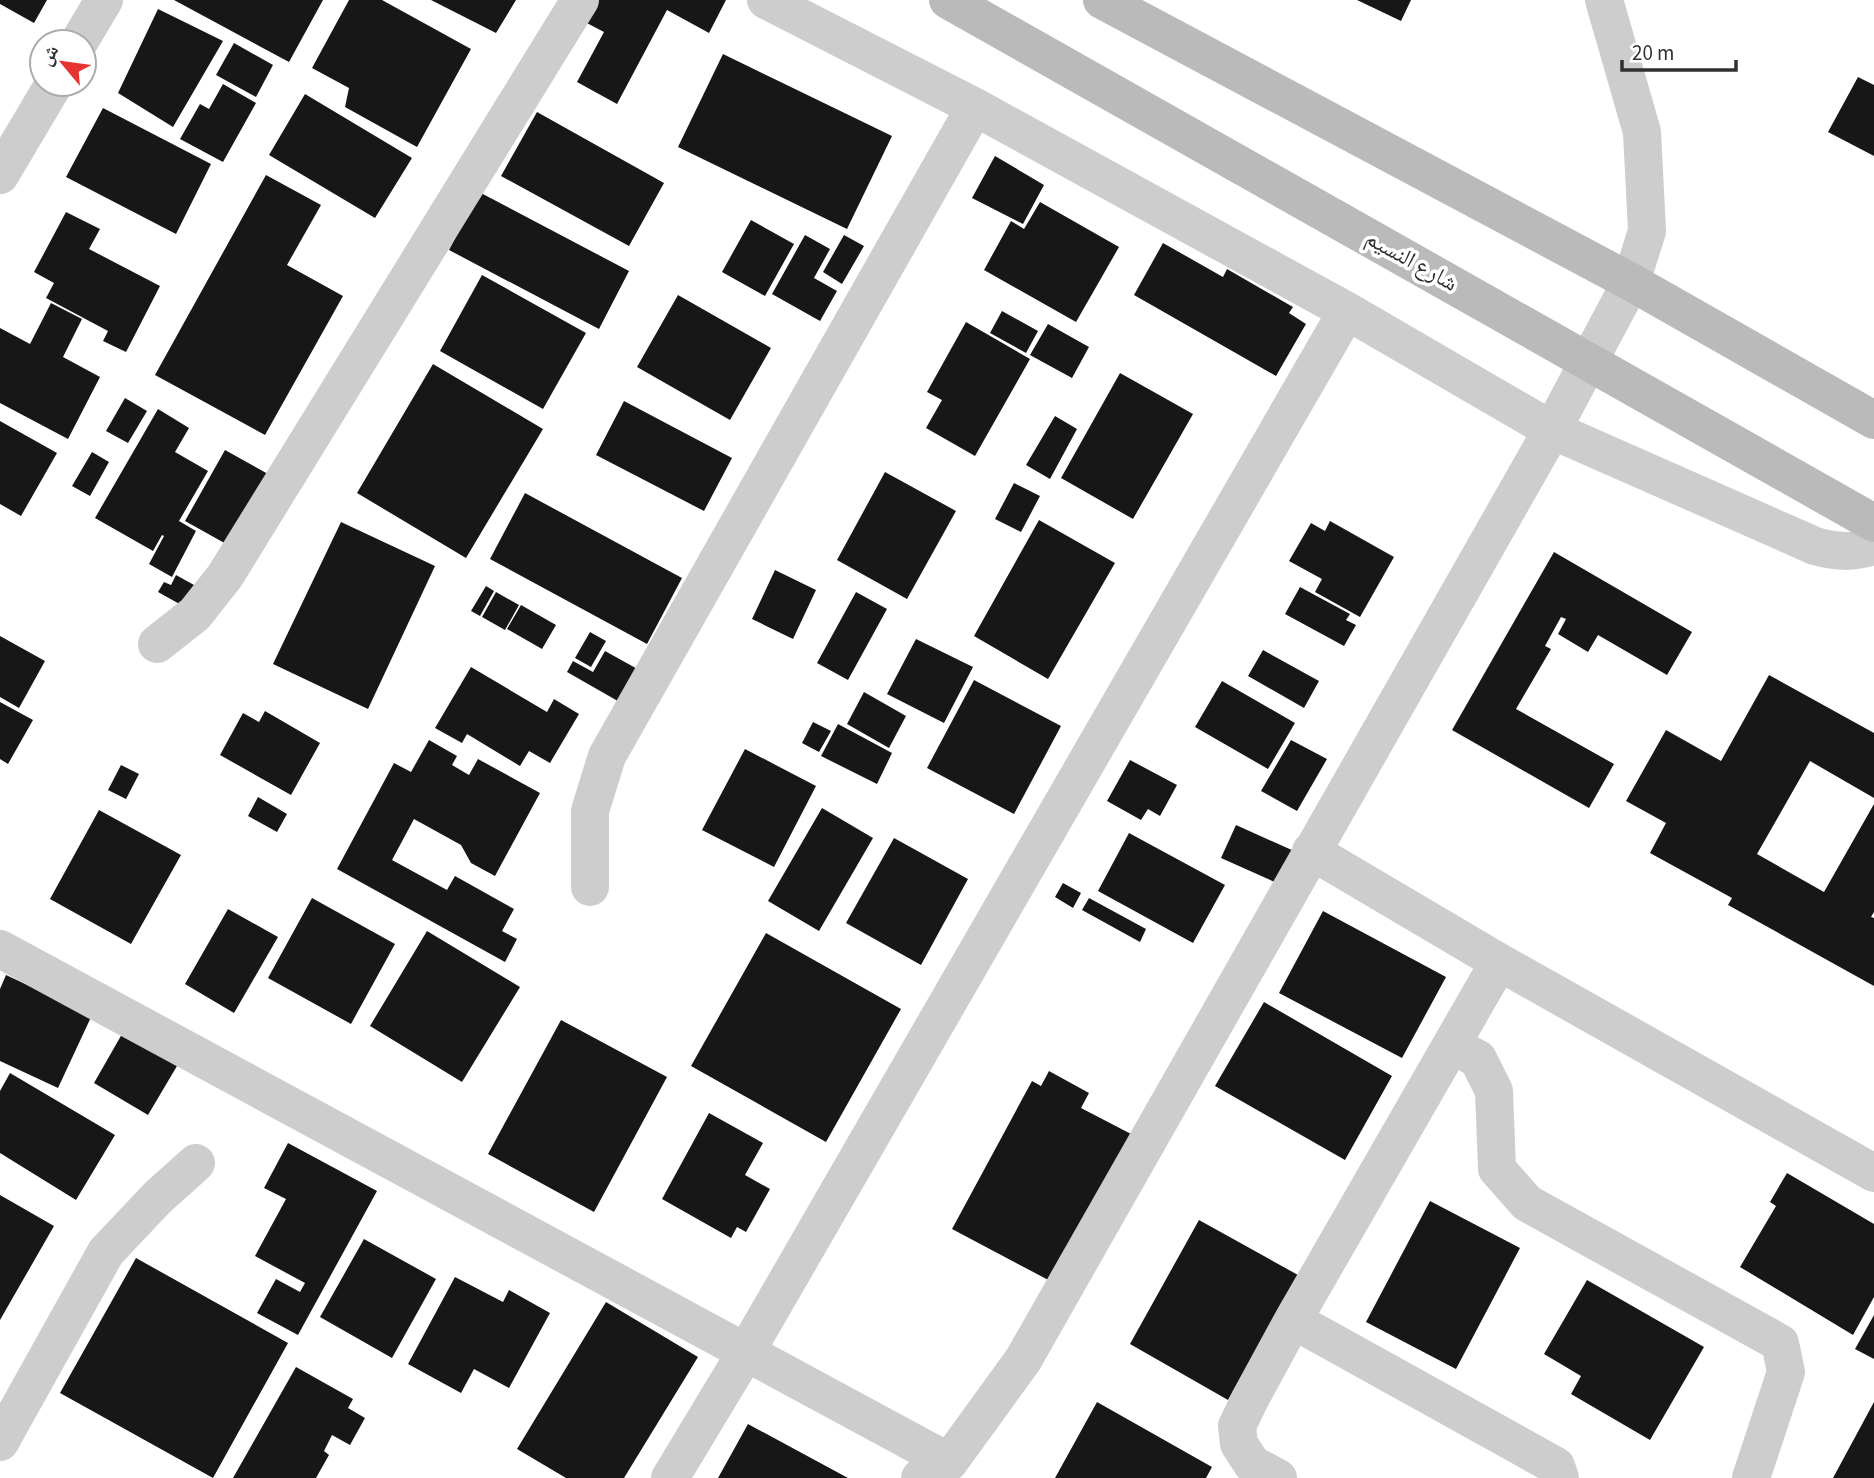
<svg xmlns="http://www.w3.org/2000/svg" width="1874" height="1478" viewBox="0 0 1874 1478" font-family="'Source Sans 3','Noto Naskh Arabic',sans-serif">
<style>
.building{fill:#171717}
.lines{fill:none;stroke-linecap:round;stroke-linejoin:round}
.street{stroke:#cdcdcd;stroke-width:38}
.secondary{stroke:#bababa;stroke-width:38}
.labels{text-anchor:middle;stroke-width:7;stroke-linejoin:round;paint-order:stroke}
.street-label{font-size:23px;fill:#303030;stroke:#fff}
</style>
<rect width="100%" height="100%" fill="#fff"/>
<!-- building -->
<path class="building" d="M0,0H47L34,23L0,4Z
M174,0H323L289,62Z
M349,0H382L471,49L417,147L345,107L349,88L312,68Z
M431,0H516L496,33Z
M592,0H726L709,33L667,10L617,104L577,82L604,32L581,20Z
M1357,0H1411L1401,21Z
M158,9L223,41L173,127L118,93Z
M234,43L273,65L256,97L216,75Z
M723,54L892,136L847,229L678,147Z
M1858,77L1874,85V156L1828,132Z
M223,84L256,103L223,162L180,139L200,104L209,109Z
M305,94L412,158L375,218L269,155Z
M103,108L211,164L176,234L66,177Z
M537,112L664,183L629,246L501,176Z
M995,156L1044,185L1023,224L972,198Z
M266,175L321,205L287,265L343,296L265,435L155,375Z
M479,192L629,271L599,329L449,250Z
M1040,202L1119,247L1076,322L984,270L1011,221L1024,229Z
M66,212L100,229L89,249L160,286L126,352L103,341L108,331L46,298L54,283L34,272Z
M751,220L794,244L765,296L722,272Z
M805,235L830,249L814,278L837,291L820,321L772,294Z
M844,235L864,246L842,284L823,272Z
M1163,243L1223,277L1227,269L1293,307L1289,313L1306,324L1276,376L1134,295Z
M482,275L586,333L543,409L440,351Z
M678,295L771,348L730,420L637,367Z
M51,303L82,319L63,357L100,377L68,439L0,403V328L30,344Z
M1002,311L1038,331L1026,353L990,333Z
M966,322L1030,359L975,456L926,428L942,400L927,392Z
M1048,324L1089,347L1072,378L1030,355Z
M433,364L543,429L466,558L357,493Z
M1120,373L1193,414L1133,519L1061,478Z
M125,398L147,411L128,443L106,431Z
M624,401L732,458L704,511L596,455Z
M158,409L189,428L175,452L208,471L179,521L196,531L172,577L149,564L164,536L162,535L153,551L95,518Z
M1055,416L1077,429L1050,479L1026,465Z
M0,421L57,453L21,516L0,504Z
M225,450L268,474L228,545L185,521Z
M92,452L109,462L90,496L72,486Z
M885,472L956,511L907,599L837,560Z
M1014,483L1040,496L1021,532L995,519Z
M525,493L682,578L647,644L490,559Z
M1039,520L1115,563L1048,679L974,636Z
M1330,521L1394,557L1360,617L1315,592L1322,579L1289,561L1311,523L1325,531Z
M341,522L435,566L368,709L273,664Z
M1554,552L1692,632L1667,675L1598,635L1588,652L1558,634L1566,619L1561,617L1545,646L1551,649L1516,709L1614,764L1589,808L1452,730Z
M775,570L816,590L793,639L752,619Z
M176,575L203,590L192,611L158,592L164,582L171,585Z
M486,586L494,591L480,616L471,611Z
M1300,587L1350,614L1346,620L1356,625L1344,646L1285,614Z
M496,592L519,605L505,630L482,617Z
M856,592L887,609L848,680L817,663Z
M521,605L556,625L542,649L507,629Z
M590,632L606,641L591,667L575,658Z
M0,636L45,661L19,708L0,697Z
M916,639L973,667L944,723L887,694Z
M1263,650L1319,681L1304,708L1248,676Z
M605,651L641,671L623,704L567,672L573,661L593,672Z
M471,667L547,712L554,699L579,714L550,763L529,751L520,766L467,734L462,743L435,728Z
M1769,675L1874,733V798L1810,761L1757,854L1824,892L1874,804V912L1871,917L1874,918V986L1728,905L1732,898L1650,853L1666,823L1626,801L1666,730L1721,761Z
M974,680L1061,726L1014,814L927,768Z
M1222,681L1295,723L1268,769L1195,727Z
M864,692L906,716L889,748L847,724Z
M0,702L33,720L8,764L0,759Z
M265,711L320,743L291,795L220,755L243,713L259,722Z
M813,722L831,731L819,752L802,743Z
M838,724L892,753L877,784L821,756Z
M429,740L457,756L452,765L469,775L478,759L540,793L495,876L471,863L461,845L414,819L392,860L447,890L455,876L514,909L502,931L517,939L505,962L337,869L394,763L411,772Z
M1291,740L1327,759L1297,811L1261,791Z
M745,749L816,786L774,867L702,830Z
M1130,760L1177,785L1160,816L1148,809L1141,820L1107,801Z
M121,765L139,774L126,799L108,790Z
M258,797L287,814L277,832L248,816Z
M822,808L873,838L819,931L768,901Z
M99,810L181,855L131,944L50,899Z
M1236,825L1294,851L1279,884L1221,858Z
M1129,833L1225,885L1193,943L1098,891Z
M894,838L968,879L921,965L846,923Z
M1063,883L1081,893L1073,908L1055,897Z
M312,898L395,944L351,1024L268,978Z
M1089,898L1146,929L1140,942L1082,910Z
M228,909L278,937L234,1013L185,984Z
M1323,911L1446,977L1402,1058L1279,993Z
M427,931L520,987L462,1082L370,1026Z
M766,933L901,1009L826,1142L691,1066Z
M6,975L92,1015L58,1088L0,1061V989Z
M1264,1002L1392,1076L1345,1160L1215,1086Z
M561,1020L667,1077L594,1212L488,1154Z
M122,1034L177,1066L148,1115L94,1083Z
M1049,1071L1089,1093L1081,1108L1133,1135L1054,1283L952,1229L1032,1081L1041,1086Z
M10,1073L115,1135L76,1200L0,1153V1091Z
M709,1113L763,1143L745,1175L770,1189L746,1232L737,1227L731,1238L662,1199Z
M288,1143L377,1191L298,1335L257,1313L276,1279L300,1292L305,1283L255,1256L286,1199L264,1188Z
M1787,1173L1874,1224V1297L1853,1335L1740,1267L1776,1206L1770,1202Z
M0,1195L54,1226L0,1320Z
M1430,1201L1520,1248L1456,1369L1366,1322Z
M1199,1220L1298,1275L1228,1400L1130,1344Z
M364,1239L436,1279L392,1358L320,1317Z
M136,1258L288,1343L213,1478L60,1393Z
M455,1277L503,1302L509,1290L550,1313L509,1388L474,1369L461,1393L408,1364Z
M1587,1280L1704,1347L1650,1440L1571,1394L1581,1376L1544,1354Z
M606,1302L698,1357L624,1478H566L517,1449Z
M1874,1315V1359L1855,1349Z
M296,1367L353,1399L348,1408L365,1418L350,1445L332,1435L324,1451L329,1455L316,1478H233Z
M1097,1402L1212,1467L1206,1478H1055Z
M1874,1402V1478H1833Z
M748,1424L848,1478H718Z"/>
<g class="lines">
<!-- street -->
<path class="street" d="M766,0L975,107L1347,311L1552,430L1815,546C1836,552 1853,553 1874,546
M79,42L104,0
M0,175L54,84
M157,644L195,614L225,576L580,0
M1311,851L1499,962L1874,1173
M590,887V811L607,756L975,107
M0,949L949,1462
M1452,1045L1478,1059L1494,1091L1497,1169L1527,1203L1780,1343L1786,1372L1751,1478
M1293,1320L1556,1466L1560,1478
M0,1442L106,1252L158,1197L196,1163
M670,1478L746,1352L1347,311
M920,1478L949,1462L1023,1360L1552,430L1631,282L1647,231L1642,132L1604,0
M1278,1478L1252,1464L1239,1444L1237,1426L1250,1399L1293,1320L1499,962"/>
<!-- secondary -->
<path class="secondary" d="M948,0L1874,523
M1102,0L1631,282L1874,420"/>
</g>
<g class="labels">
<!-- street labels -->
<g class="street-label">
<text transform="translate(1412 260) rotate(29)" y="8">شارع النسيم</text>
</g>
</g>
<!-- north arrow -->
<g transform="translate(63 63) rotate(299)"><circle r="33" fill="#ffffff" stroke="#acacac" stroke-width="2"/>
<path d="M0-5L12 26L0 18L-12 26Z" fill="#e63433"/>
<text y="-10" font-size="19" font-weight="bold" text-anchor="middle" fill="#303030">ش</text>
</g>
<!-- scale -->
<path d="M1622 60v10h114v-10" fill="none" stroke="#303030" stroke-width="3.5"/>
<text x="1632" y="60" font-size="21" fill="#303030" stroke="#ffffff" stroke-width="5" paint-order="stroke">20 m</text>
</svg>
